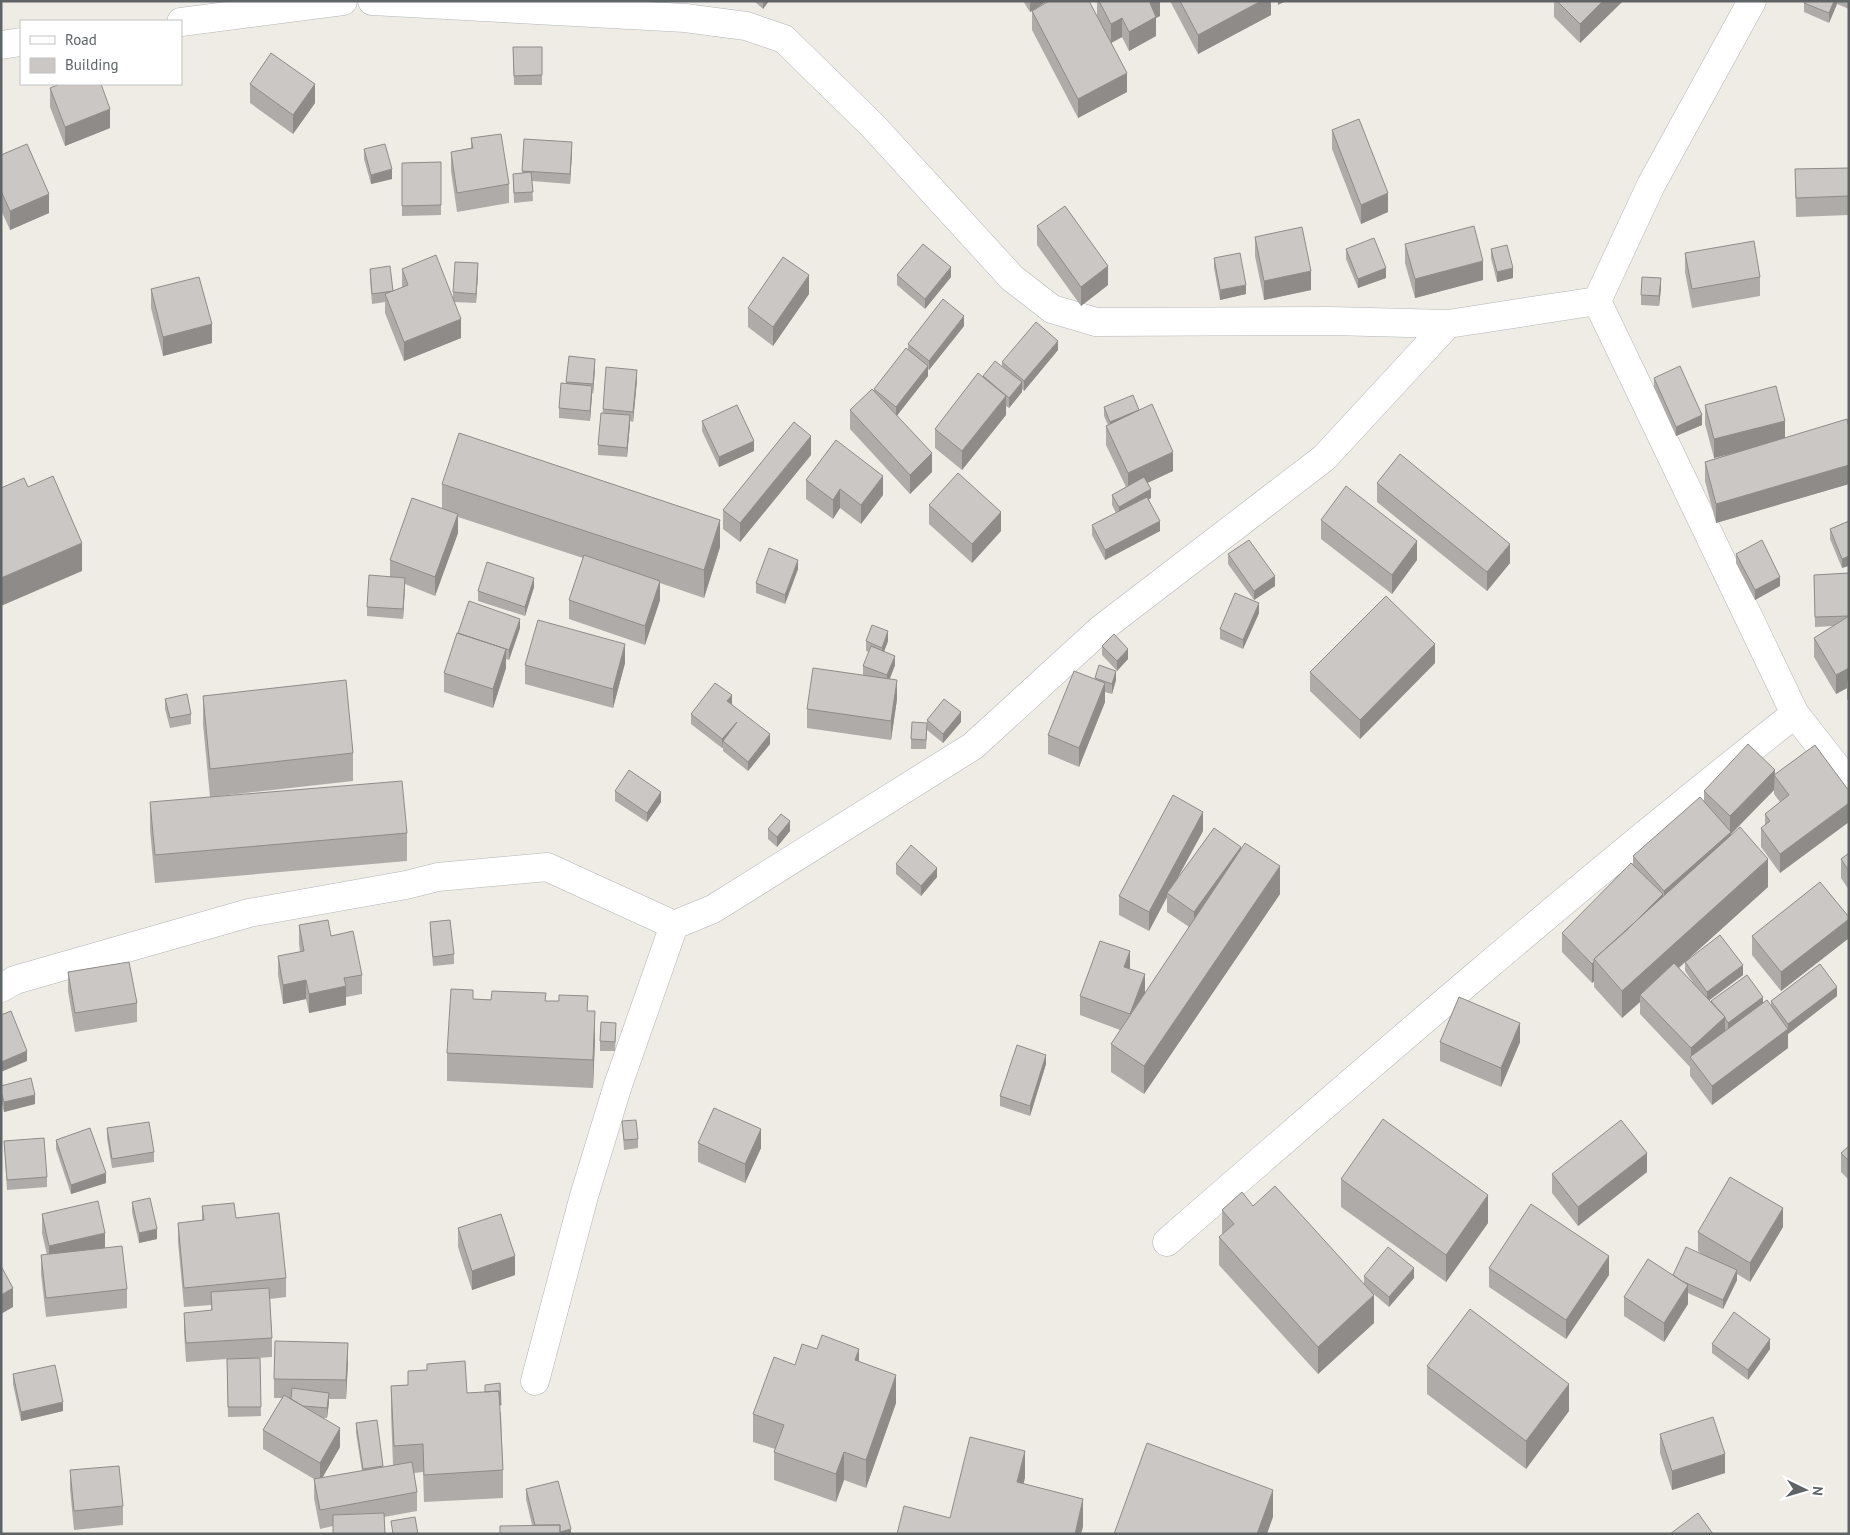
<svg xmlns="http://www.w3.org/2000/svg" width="1850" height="1535" viewBox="0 0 1850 1535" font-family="'PT Sans',sans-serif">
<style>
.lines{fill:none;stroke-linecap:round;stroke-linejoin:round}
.minor-casing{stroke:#b1b5b8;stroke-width:29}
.minor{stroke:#fff;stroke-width:28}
.wall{fill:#afaba9;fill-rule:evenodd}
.shaded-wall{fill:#8e8b89}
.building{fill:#cbc7c4;stroke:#8e8b89}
</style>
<rect width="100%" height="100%" fill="#efece6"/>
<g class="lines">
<defs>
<path id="minor" d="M372,1L685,18L746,26L784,39L873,126L1012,278L1052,309L1096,322L1330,321L1448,324L1597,301L1651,185L1752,1
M181,22L343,1
M1,45L21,42
M1597,301L1795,714L1849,783
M1,988L15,980L249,913L406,885L438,877L547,867L674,925L713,909L973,746L1101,629L1324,458L1448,324
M1167,1242C1374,1062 1580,883 1795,714
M535,1381L584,1196L618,1085L674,925"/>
</defs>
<!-- minor casing -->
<use href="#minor" class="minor-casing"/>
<!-- minor -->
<use href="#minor" class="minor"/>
</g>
<!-- wall -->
<path class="wall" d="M754,1H769L763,9Z
M1023,1H1047L1038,7L1127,92L1078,118L1032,30V11L1030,12Z
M1097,1H1160V16L1156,18V36L1129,51L1122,37L1111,43L1097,16Z
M1170,1H1271V15L1198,54Z
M1554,1H1623L1580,43L1554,17Z
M1804,1H1849V9L1837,4L1829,23L1804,12Z
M513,47H542V85H514Z
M250,84L315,103L293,134L250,103Z
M50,88L110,128L65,146L50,107Z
M1332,130L1388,212L1361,224L1332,149Z
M471,138L509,184V203L457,212L451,171V152L471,148Z
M524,139L572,152L570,184L532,181L533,201L514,203L513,174L522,173Z
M364,149L392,179L371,184L364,159Z
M1,155L49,213L10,230L1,210Z
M441,162V215L402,216V163Z
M1849,168V215L1796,217L1795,169Z
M1037,226L1108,285L1081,306L1037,245Z
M1255,237L1311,290L1264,300L1255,256Z
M1405,244L1483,280L1415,298L1405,263Z
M1346,249L1386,278L1358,288L1346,259Z
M1491,249L1513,278L1497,282L1491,258Z
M1685,253L1760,277V296L1692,308L1685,272Z
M1214,258L1246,294L1220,300L1214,268Z
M370,269L393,291L402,288V269L453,298V292L478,273L476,303L454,302L461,338L404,361L385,313V302L372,304L370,278Z
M897,275L951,277L925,309L897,285Z
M1661,288L1659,306L1641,305V295Z
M151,289L212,343L163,356L151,308Z
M809,294L773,346L748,327V308Z
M964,326L929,370L928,369V376L897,415L932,472L910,494L850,429V410L874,390L908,349V344Z
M1058,350L1024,391L1022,389V392L1009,408L1006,406V415L962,470L935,448V429L983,377L1002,366V362Z
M569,356L595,368L593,394L592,393L590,421L559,418V408L566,384Z
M1654,378L1702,425L1676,436L1654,387Z
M637,380L633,422L630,421L627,457L598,455V445L603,409Z
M1705,405L1785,438L1849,426V484L1716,523L1705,481V462L1729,454L1714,458L1705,424Z
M1104,407L1139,410L1173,471L1147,483L1151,498L1149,499L1160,531L1105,560L1092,535V525L1116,513L1112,505V495L1126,487L1106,445V426L1108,425L1104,416Z
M702,421L754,451L719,467L702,431Z
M811,455L740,542L723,529V510Z
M806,480L883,495L861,524L840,508L833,519L806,499Z
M1377,483L1510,563L1487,591L1377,502Z
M442,484L720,547L704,598L660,583V600L645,645L569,619V600L583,558L458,517V533L435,596L405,584L403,619L367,616V607L390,577V560L442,509Z
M929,505L1001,531L972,563L929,524Z
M1321,520L1417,560L1392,594L1321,539Z
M1849,521L1842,568L1830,539V529Z
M1228,554L1275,586L1254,600L1228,564Z
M1736,554L1780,586L1755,600L1736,563Z
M798,569L785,604L756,593V583Z
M1849,573V702L1847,699V688L1836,694L1814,657V638L1833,626L1815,627L1814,575Z
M534,587L525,616L478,601V591Z
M1259,613L1243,649L1220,639V629Z
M520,628L509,660L506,659V668L493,708L444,692V673L458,634Z
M866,641H888L884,651L895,665L890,679L897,699L891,740L807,728V709L863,675V666L869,652L866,651Z
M1102,646L1128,659L1117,671L1102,655Z
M625,663L613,708L525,684V665Z
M1435,663L1360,739L1310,691V672Z
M1095,679L1116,680L1112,694L1105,692V702L1079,767L1048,754V735Z
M203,696L353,753V781L210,797L203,724Z
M165,699L191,714V724L170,728L165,709Z
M732,705L770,744L748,771L723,751V748H722L691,724V714Z
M927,720L961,722L943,743L927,730Z
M927,732L926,749H911V739Z
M1815,745L1780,873L1761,847V828L1765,825V814L1780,802L1774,794V790L1731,834V836L1768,887L1688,959L1743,975L1709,1000L1711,1002V1001L1763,1002L1771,1005V1001L1837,996L1788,1034V1048L1712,1105L1690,1076V1067L1640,1014V1002L1622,1018L1594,987V981L1592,983L1562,952V933L1633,865V856L1704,800V791L1775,775ZM1685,962V971L1694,984L1679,968Z
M615,791L661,802L647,822L615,801Z
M150,802L407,833V861L155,883L150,830Z
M768,829L790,831L777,847L768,839Z
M1203,831L1176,880L1241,849L1280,894L1144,1094L1111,1072V1044L1120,1030L1080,1015V996L1130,969L1145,993L1189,927L1167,912V897L1149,931L1119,915V896Z
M1849,853V890L1841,878V859Z
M896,864L937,877L921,896L896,874Z
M1849,917V938L1781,991L1752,955V936Z
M430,922L454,954V964L433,966L430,931Z
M299,925L331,936L362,975V994L346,997V1005L309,1013L306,999L283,1004L278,975V956L300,952L299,944Z
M68,972L137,1003V1022L75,1032L68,991Z
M473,999L546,1001L588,1011L595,1039L593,1088L447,1081V1053Z
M616,1032L615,1051H600V1041Z
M1440,1042H1520L1501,1087L1440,1061Z
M1046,1064L1030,1116L1000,1106V1096Z
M1,1086L35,1104L4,1112L1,1101Z
M622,1121L638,1139V1148L624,1150Z
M107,1128L154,1152V1162L112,1168L107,1138Z
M56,1140L106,1183L71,1194L56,1149Z
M4,1141L47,1177V1187L7,1190Z
M698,1143L761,1148L745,1183L698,1162Z
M1849,1146V1180L1841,1172V1153Z
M1647,1172L1578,1226L1552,1193V1174Z
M1341,1179L1488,1223L1446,1282L1341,1207Z
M132,1202L157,1239L139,1243L132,1212Z
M202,1206L236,1218L286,1278V1297L270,1299L272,1338V1357L242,1359L260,1358L261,1416L228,1417L227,1359L186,1362L184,1332V1313L211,1311V1305L184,1307L178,1242V1223L202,1220Z
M1253,1206L1364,1284V1276L1414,1278L1389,1307L1370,1291L1374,1323L1318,1374L1219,1265V1237L1222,1235V1210Z
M42,1214L105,1248L127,1289V1308L46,1317L41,1274V1255H47L42,1233Z
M1783,1227L1750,1282L1737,1274V1280L1723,1309L1688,1293V1304L1664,1342L1624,1316V1297L1673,1275L1703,1255L1698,1251V1232Z
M458,1228L515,1275L472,1290L458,1247Z
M1489,1268L1609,1275L1566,1339L1489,1287Z
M1712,1344L1770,1349L1748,1380L1712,1353Z
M817,1349L859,1362L896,1403L866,1488L844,1480L836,1502L774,1480V1452L775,1449L753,1442V1414L795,1365Z
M348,1362L346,1399H329L327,1418H323L340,1447L322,1478L362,1471L356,1433V1423L377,1420L383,1467L393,1465L391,1414V1386L408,1385V1371L467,1393L485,1392V1385L501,1413L503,1470V1498L424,1502L423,1472L414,1473L417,1492V1511L384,1517L385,1534H333V1526L320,1529L314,1498V1479L263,1449V1430L282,1398H274V1379Z
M1427,1366L1569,1411L1526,1469L1427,1394Z
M13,1374L63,1411L21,1421L13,1384Z
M1660,1434L1725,1473L1672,1490L1660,1453Z
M70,1470L123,1506V1525L74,1530L70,1489Z
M526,1489L571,1534L532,1525L526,1499Z"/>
<!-- shaded-wall -->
<path class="shaded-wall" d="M763,1H769L763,9Z
M1032,1H1047L1030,12V3Z
M1153,1H1160V16L1156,18V36L1129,51V32L1150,3Z
M1261,1H1271V15L1198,54V35Z
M1278,1H1286L1278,5Z
M1603,1H1623L1580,43V24Z
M1834,1H1837V4L1829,23V13Z
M1122,18V37L1111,43V24Z
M1127,73V92L1078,118V99Z
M315,84V103L293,134V115Z
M110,109V128L65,146V127Z
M572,142V152L570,184V174Z
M392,169V179L371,184V175Z
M1388,193V212L1361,224V205Z
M49,194V213L10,230V211Z
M1483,261V280L1415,298V279Z
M478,263V273L476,303V294Z
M1108,266V285L1081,306V287Z
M951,267V277L925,309V299Z
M1386,268V278L1358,288V279Z
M1513,268V278L1497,282V272Z
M1311,271V290L1264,300V281Z
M809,275V294L773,346V327Z
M1661,278V288L1659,306V296Z
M1246,285V294L1220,300V290Z
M964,316V326L929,370V361Z
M461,319V338L404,361V342Z
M212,324V343L163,356V337Z
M1058,341V350L1024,391V381Z
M595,359V368L593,394V384Z
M928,366V376L896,417V407Z
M637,370V380L633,422V412Z
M1022,382V392L1009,408V398Z
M592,386V396L590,421V411Z
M1006,396V415L962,470V451Z
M1139,410L1110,431V422Z
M630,415V425L627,457V448Z
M1702,415V425L1676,436V427Z
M1785,421V440L1714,458V439Z
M811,436V455L740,542V523Z
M754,441V451L719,467V457Z
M1173,452V471L1128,492V473Z
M932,453V472L910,494V475Z
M1849,465V484L1716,523V504Z
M883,476V495L861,524V505Z
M840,489V508L833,519V500Z
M1151,489V498L1119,517V507Z
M1001,512V531L972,563V544Z
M458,514V533L435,596V577Z
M720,520V547L704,598V570Z
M1160,521V531L1105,560V550Z
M1417,541V560L1392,594V575Z
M82,543V571L1,606V578Z
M1510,544V563L1487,591V572Z
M1849,556V566L1842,568V559Z
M798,560V569L785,604V595Z
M1275,576V586L1254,600V591Z
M1780,577V586L1755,600V590Z
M405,578V588L403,619V609Z
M534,578V587L525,616V607Z
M660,581V600L645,645V626Z
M1259,603V613L1243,649V640Z
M520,619V628L509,660V650Z
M888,631V641L882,657V648Z
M625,644V663L613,708V689Z
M1435,644V663L1360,739V720Z
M506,649V668L493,708V689Z
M1128,649V659L1117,671V661Z
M895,656V665L887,685V675Z
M1849,668V683L1847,680V688L1836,694V675Z
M1116,671V680L1112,694V684Z
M897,680V699L891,740V721Z
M1105,683V702L1079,767V748Z
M732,695V705L727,701Z
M961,712V722L943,743V734Z
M737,722L723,741L722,748V739Z
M770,734V744L748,771V762Z
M1775,770L1774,790L1731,834V851L1664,910V891L1730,833V816Z
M661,792V802L647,822V813Z
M1849,803V822L1780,873V854Z
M1203,812V831L1169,894L1167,893V897L1149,931V912Z
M790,821V831L777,847V837Z
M1241,847V866L1194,931V912Z
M1768,859V887L1644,999L1640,995V1002L1622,1018V991Z
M1280,866V894L1144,1094V1066Z
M937,868V877L921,896V886Z
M1663,894V913L1596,960Z
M1849,919V938L1781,991V972Z
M1130,951V970L1124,967Z
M1594,962V981L1592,983V964Z
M1743,965V975L1707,1002V992Z
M1145,974V993L1130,1014Z
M306,980V999L283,1004V985Z
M346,986V1005L309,1013V994Z
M1837,987V996L1788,1034V1048L1712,1105V1086L1788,1029V1024Z
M1763,997V1006L1728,1032V1023Z
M595,1011V1039L593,1088V1060Z
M1725,1017V1036L1691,1058V1048Z
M1520,1023V1042L1501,1087V1068Z
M27,1051V1061L1,1072V1062Z
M1046,1055V1064L1030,1116V1106Z
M35,1095V1104L4,1112V1102Z
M761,1129V1148L745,1183V1164Z
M1647,1153V1172L1578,1226V1207Z
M106,1173V1183L71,1194V1185Z
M1488,1195V1223L1446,1282V1255Z
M1783,1208V1227L1750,1282V1263Z
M157,1229V1239L139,1243V1233Z
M105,1233V1253L49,1265V1246Z
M515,1256V1275L472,1290V1271Z
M1609,1256V1275L1566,1339V1320Z
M1414,1268V1278L1389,1307V1297Z
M1737,1270V1280L1723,1309V1300Z
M1688,1285V1304L1664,1342V1323Z
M13,1288V1307L1,1314V1295Z
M1374,1295V1323L1318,1374V1347Z
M1770,1339V1349L1748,1380V1370Z
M348,1343V1362L346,1399V1380Z
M859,1349V1377L855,1360Z
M896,1375V1403L866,1488V1460Z
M1569,1384V1411L1526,1469V1441Z
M329,1393V1403L327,1418V1408Z
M63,1402V1411L21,1421V1412Z
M340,1428V1447L320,1482V1463Z
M1025,1451V1478L1017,1510V1482Z
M844,1452V1480L836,1502V1474Z
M1725,1454V1473L1672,1490V1471Z
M1273,1490V1517L1267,1534H1257Z
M1083,1499V1527L1081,1534H1075Z
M571,1529V1534H552Z"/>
<!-- building -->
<path class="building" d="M1049,1H1089L1127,73L1078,99L1032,11Z
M1099,1H1153L1150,3L1156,17L1129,32L1122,18L1111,24Z
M1180,1H1261L1198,35Z
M1557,1H1603L1580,24Z
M1804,1H1834L1829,13L1804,3Z
M513,47H542V75L514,76Z
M271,53L315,84L293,115L250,84Z
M60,84H101L110,109L65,127L50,88Z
M1359,119L1388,193L1361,205L1332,130Z
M501,134L509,184L457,193L451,152L473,148L471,138Z
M524,139L572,142L570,174L522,171Z
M27,144L49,194L10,211L1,191V155Z
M385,144L392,169L371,175L364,149Z
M441,162V205L402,206V163Z
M1849,168V196L1796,198L1795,169Z
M531,172L533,192L514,193L513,174Z
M1065,206L1108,266L1081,287L1037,226Z
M1474,226L1483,261L1415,279L1405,244Z
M1302,227L1311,271L1264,281L1255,237Z
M1374,238L1386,268L1358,279L1346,249Z
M1754,241L1760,277L1692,289L1685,253Z
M923,244L951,267L925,299L897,275Z
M1507,245L1513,268L1497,272L1491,249Z
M1240,253L1246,285L1220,290L1214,258Z
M436,255L461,319L404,342L385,294L408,285L402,269Z
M783,257L809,275L773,327L748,308Z
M455,262L478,263L476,294L453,292Z
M390,266L393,291L372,294L370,269Z
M199,277L212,324L163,337L151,289Z
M1642,277L1661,278L1659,296L1641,295Z
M943,299L964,316L929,361L908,344Z
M1036,322L1058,341L1024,381L1002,362Z
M906,348L928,366L896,407L874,389Z
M569,356L595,359L593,384L566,382Z
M995,361L1022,382L1009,398L983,376Z
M1680,366L1702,415L1676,427L1654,378Z
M606,367L637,370L633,412L603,409Z
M978,373L1006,396L962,451L935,429Z
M561,383L592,386L590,411L559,408Z
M1776,386L1785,421L1714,439L1705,405Z
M872,389L932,453L910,475L850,410Z
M1133,395L1139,410L1110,422L1104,407Z
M1152,404L1173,452L1128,473L1106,426Z
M737,405L754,441L719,457L702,421Z
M601,413L630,415L627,448L598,445Z
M1847,419L1849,426V465L1716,504L1705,462Z
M794,422L811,436L740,523L723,510Z
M459,433L720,520L704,570L442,484Z
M836,440L883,476L861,505L840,489L833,500L806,480Z
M1400,454L1510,544L1487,572L1377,483Z
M958,473L1001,512L972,544L929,505Z
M53,476L82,543L1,578V488L24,478L28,487Z
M1144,477L1151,489L1119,507L1112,495Z
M1346,486L1417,541L1392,575L1321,520Z
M1147,497L1160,521L1105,550L1092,525Z
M412,498L458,514L435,577L390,560Z
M1849,521V556L1842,559L1830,529Z
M1249,540L1275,576L1254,591L1228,554Z
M1762,540L1780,577L1755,590L1736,554Z
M769,548L798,560L785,595L756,583Z
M584,555L660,581L645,626L569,600Z
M487,562L534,578L525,607L478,591Z
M1849,573V616L1815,617L1814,575Z
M369,575L405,578L403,609L367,607Z
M1235,593L1259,603L1243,640L1220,629Z
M1386,596L1435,644L1360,720L1310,672Z
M469,601L520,619L509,650L458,633Z
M1849,616V668L1836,675L1814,638Z
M538,620L625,644L613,689L525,665Z
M872,625L888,631L882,648L866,641Z
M457,633L506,649L493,689L444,673Z
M1114,634L1128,649L1117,661L1102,646Z
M871,646L895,656L887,675L863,666Z
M1099,665L1116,671L1112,684L1095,678Z
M813,668L897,680L891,721L807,709Z
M1074,671L1105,683L1079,748L1048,735Z
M346,680L353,753L210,769L203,696Z
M715,683L732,695L727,701L770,734L748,762L723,741L737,722L722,739L691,714Z
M187,694L191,714L170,718L165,699Z
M944,699L961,712L943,734L927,720Z
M912,722L927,723L926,740L911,739Z
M1748,744L1775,770L1730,816L1704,791Z
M1815,745L1849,791V803L1780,854L1761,828L1770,821L1765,814L1789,795L1774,775Z
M629,770L661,792L647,813L615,791Z
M402,781L407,833L155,855L150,802Z
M1173,795L1203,812L1149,912L1119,896Z
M1700,797L1731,832L1664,891L1633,856Z
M781,814L790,821L777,837L768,829Z
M1740,827L1768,859L1622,991L1594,959Z
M1214,828L1241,847L1194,912L1167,893Z
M1245,843L1280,866L1144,1066L1111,1044Z
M911,845L937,868L921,886L896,864Z
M1849,853V871L1841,859Z
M1631,863L1663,894L1627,930L1594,959V962L1592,964L1562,933Z
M1820,882L1849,917V919L1781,972L1752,936Z
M328,920L331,936L353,931L362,975L344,978L346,986L309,994L306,980L283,985L278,956L304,951L299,925Z
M450,920L454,954L433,957L430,922Z
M1720,935L1743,965L1707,992L1685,962Z
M1100,941L1130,951L1124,967L1145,974L1130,1014L1080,996Z
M129,962L137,1003L75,1013L68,972Z
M1674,963L1725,1017L1691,1048L1640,995Z
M1820,964L1837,987L1788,1024L1771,1001Z
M1747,975L1763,997L1728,1023L1725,1018V1017L1711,1001Z
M451,989L473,990V999L491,1000L492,991L546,993L545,1001H559V995L588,996L587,1011H595L593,1060L447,1053Z
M1459,997L1520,1023L1501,1068L1440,1042Z
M1767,1000L1788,1029L1712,1086L1690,1057Z
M11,1011L27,1051L1,1062V1015Z
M601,1022L616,1023L615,1042L600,1041Z
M1017,1045L1046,1055L1030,1106L1000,1096Z
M31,1078L35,1095L4,1102L1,1092V1086Z
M714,1108L761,1129L745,1164L698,1143Z
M1383,1119L1488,1195L1446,1255L1341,1179Z
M636,1120L638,1139L624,1140L622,1121Z
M1621,1120L1647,1153L1578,1207L1552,1174Z
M149,1122L154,1152L112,1159L107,1128Z
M90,1128L106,1173L71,1185L56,1140Z
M44,1138L47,1177L7,1180L4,1141Z
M1849,1146V1161L1841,1153Z
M1730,1177L1783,1208L1750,1263L1698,1232Z
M1275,1186L1374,1295L1318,1347L1219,1237L1234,1224L1222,1210L1242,1192L1253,1206Z
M150,1198L157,1229L139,1233L132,1202Z
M98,1201L105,1233L49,1246L42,1214Z
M234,1203L236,1218L279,1213L286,1278L184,1288L178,1223L204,1220L202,1206Z
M1531,1204L1609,1256L1566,1320L1489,1268Z
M501,1214L515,1256L472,1271L458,1228Z
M122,1246L127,1289L46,1298L41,1255Z
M1388,1247L1414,1268L1389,1297L1364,1276Z
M1686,1247L1737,1270L1723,1300L1682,1281L1673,1275Z
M1648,1259L1688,1285L1664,1323L1624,1297Z
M1,1266L13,1288L1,1295Z
M269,1288L272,1338L186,1343L184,1313L212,1310L211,1292Z
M1470,1309L1569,1384L1526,1441L1427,1366Z
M1734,1312L1770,1339L1748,1370L1712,1344Z
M822,1335L859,1349L855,1360L896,1375L866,1460L844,1452L836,1474L774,1452L784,1425L753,1414L774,1357L795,1365L802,1344L817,1349Z
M275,1341L348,1343L346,1380L274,1379Z
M260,1358L261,1407H228L227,1359Z
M465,1361L467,1393L499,1391L503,1470L424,1475L423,1444L394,1446L391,1386L408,1385V1371L427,1370V1364Z
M55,1365L63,1402L21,1412L13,1374Z
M500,1383L501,1405H500L499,1391L485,1392V1385Z
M292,1388L329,1393L327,1408L303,1406L291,1399Z
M284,1395L340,1428L320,1463L263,1430Z
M1713,1417L1725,1454L1672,1471L1660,1434Z
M377,1420L383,1466L363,1469L356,1423Z
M970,1437L1025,1451L1017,1482L1083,1499L1075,1534H897L904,1506L950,1518Z
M1147,1443L1273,1490L1257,1534H1114Z
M412,1462L417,1492L320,1510L314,1479Z
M119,1466L123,1506L74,1511L70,1470Z
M558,1481L571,1529L560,1532V1525H535L526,1489Z
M384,1513L385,1534H333V1515Z
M1698,1513L1713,1534H1670Z
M415,1517L418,1534H393L391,1521Z
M560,1525V1534H500V1526Z"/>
<!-- border -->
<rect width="1850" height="1535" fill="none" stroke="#5e6366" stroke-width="5"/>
<!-- legend -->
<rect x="20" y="20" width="162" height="65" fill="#ffffff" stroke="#bfc1c2"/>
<rect x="30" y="36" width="25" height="8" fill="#ffffff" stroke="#bfc1c2"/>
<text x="65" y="45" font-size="15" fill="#5e6366">Road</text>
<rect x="30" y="58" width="25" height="15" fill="#cbc7c4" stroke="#bfc1c2"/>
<text x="65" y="70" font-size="15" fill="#5e6366">Building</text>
<!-- north arrow -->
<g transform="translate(1805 1490) rotate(95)" stroke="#ffffff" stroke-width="4" paint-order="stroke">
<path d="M0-4L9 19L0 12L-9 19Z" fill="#5e6366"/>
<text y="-8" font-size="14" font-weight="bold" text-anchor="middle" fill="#5e6366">N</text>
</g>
</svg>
